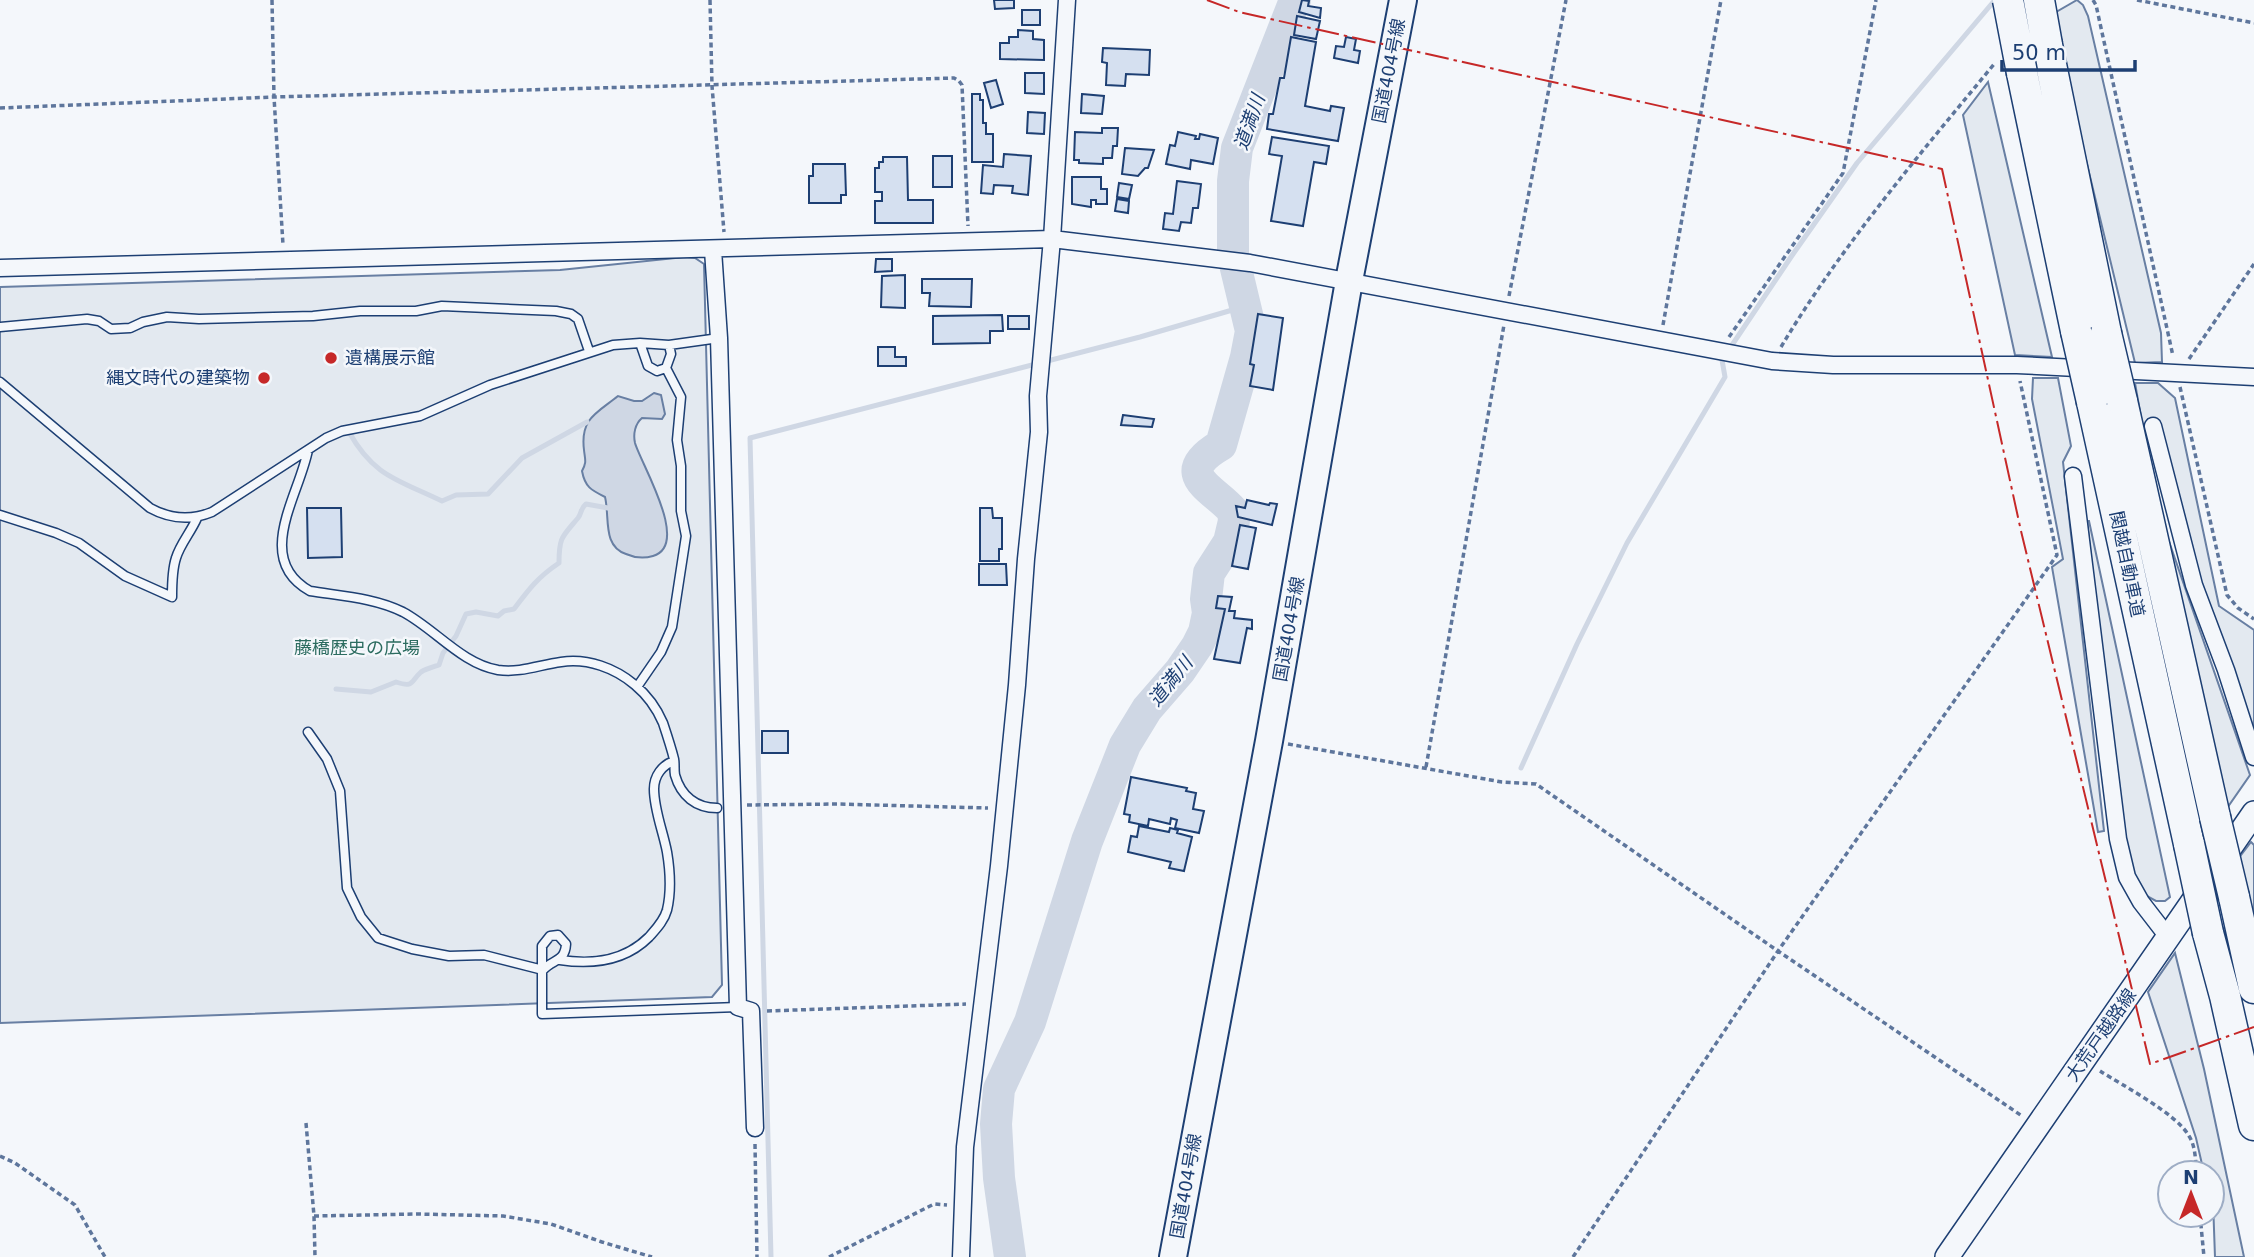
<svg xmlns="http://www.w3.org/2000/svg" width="2254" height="1257" viewBox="0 0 2254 1257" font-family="'DejaVu Sans','Noto Sans JP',sans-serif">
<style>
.green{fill:#e3e9f0;stroke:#687fa3;stroke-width:2}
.water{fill:#cfd7e4;stroke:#687fa3;stroke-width:2}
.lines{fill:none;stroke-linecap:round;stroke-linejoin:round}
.stream{stroke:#cfd7e4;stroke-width:5}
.river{stroke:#cfd7e4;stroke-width:32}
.building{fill:#d5e0f0;stroke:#1d3f73;stroke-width:2}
.service-casing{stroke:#1d3f73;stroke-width:11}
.minor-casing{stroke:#1d3f73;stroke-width:19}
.secondary-casing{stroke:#1d3f73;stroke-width:26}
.trunk-casing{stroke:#1d3f73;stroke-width:30}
.motorway-casing{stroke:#1d3f73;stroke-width:33}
.path{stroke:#5e769c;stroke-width:3.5;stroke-dasharray:5 3.5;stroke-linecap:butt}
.service{stroke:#f4f7fb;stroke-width:8}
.minor{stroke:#f4f7fb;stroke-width:16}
.secondary{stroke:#f4f7fb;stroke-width:23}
.trunk{stroke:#f4f7fb;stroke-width:26}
.motorway{stroke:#f4f7fb;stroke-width:30}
.motorway-bridge-casing{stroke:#1d3f73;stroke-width:33;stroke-linecap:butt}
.motorway-bridge{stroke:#f4f7fb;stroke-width:30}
.power{stroke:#c62828;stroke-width:2;stroke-dasharray:24 5 3.5 5;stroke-linecap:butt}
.poi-dot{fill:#c62828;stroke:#f4f7fb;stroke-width:2.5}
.labels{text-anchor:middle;stroke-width:5;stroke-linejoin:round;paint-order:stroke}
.street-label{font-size:18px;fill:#1d3f73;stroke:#f4f7fb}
.poi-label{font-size:18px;fill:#1d3f73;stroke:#f4f7fb;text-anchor:start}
.park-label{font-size:18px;fill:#2c6c60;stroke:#f4f7fb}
.water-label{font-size:19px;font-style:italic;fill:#1d3f73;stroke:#f4f7fb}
</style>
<rect width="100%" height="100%" fill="#f4f7fb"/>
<!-- green -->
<path class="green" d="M2077,0L2083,5L2088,16L2161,333L2162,362L2135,363L2051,15Z
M1988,82L2052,357L2015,355L1963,115Z
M685,257L695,258L704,264L722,985L712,997L0,1023V287L560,270Z
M2033,378H2058L2071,446L2063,462L2104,831L2098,832L2052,567L2063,559L2032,399Z
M2135,383H2158L2175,398L2219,606L2254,630V731L2206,597L2156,443L2143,429Z
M2156,504L2250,775L2225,811Z
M2087,521H2089L2170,897L2165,901H2156L2145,895L2130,866L2116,786Z
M2251,842L2254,845V936L2235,863Z
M2175,953L2204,1069L2244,1257H2215L2212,1173H2204L2196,1138L2148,992Z"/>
<!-- water -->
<path class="water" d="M654,393L661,395L665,414L662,419L642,418C635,424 633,434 635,443C641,464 691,545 653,556C643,559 635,558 626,554C602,546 610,517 605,497C591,490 585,487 582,471C587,462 585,460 584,450C580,418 597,413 618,396L634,401H642Z"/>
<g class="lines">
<!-- stream -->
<path class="stream" d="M349,432C374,477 399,480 442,501L456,495L488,494L522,458L587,422
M336,689L371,692L396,682C414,688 410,682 421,672C426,669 433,667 439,665L443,653L456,636L466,614L476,612L498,616L504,611L514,609C529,589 538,577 559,563C559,537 562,537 578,518C582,513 580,509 586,504L608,508
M1521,768L1577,644L1627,543L1725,377L1722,360L1791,257L1857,163L1995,0
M771,1257L750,438L1140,337L1246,306"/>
<!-- river -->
<path class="river" d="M1010,1257L999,1178L996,1124L999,1089L1030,1022L1087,841L1125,745L1147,709L1180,671L1197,646L1204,632L1208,613L1206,599L1209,573L1229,542L1234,521L1233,511C1213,488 1171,474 1221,445L1246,357L1251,331L1233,256V181L1237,148L1295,0"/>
</g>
<!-- building -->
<path class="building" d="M994,0H1014V8L995,9Z
M1302,0L1309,1L1308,6L1321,8L1320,18L1299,12Z
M1022,10H1040V25H1022Z
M1297,16L1320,21L1316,39L1294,35Z
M1018,30L1033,31V39L1044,40V60L1000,59V43H1009V37H1018Z
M1291,37L1316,42L1305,106L1330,111L1331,106L1344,108L1338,141L1267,129L1269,114H1273L1280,78H1284Z
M1346,37L1356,39L1354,50L1360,51L1358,63L1334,58L1336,46L1344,47Z
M1103,48L1150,50L1149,75L1126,74L1125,86L1106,85L1107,63L1102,62Z
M1025,73H1044V94L1025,93Z
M996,80L1003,104L991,108L984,83Z
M972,94H980V100H983V123H986V134H993V162H972Z
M1082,94L1104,96L1102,114L1081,113Z
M1028,112L1045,113L1044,134L1027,133Z
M1102,128H1118L1117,146H1113L1112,158H1103V164L1079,163V160H1074L1075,132L1102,133Z
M1178,132L1196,136L1195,139H1199L1200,134L1218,138L1213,164L1191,160L1190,169L1166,164L1170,145L1175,146Z
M1272,137L1329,146L1326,164L1314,162L1303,226L1271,221L1282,156L1269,154Z
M1125,148L1154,150L1148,168H1145L1138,176L1122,174Z
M1004,154L1031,156L1028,195L1012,193L1013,186L994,185L993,194L981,193L983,165L1003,167Z
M933,156H952V187H933Z
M883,157H907L908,200H933V223H875V201H882V192H875V168H879V162H883Z
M813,164H845L846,195H841V203H809V176H813Z
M1072,177H1101V189H1107V204H1096V200H1091V207L1072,204Z
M1177,181L1201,184L1198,208H1193L1191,223L1181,222L1179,231L1163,229L1165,213L1173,214Z
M1119,183L1132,185L1129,199L1117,197Z
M1117,199L1129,201L1128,213L1115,211Z
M876,259H892V271L875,272Z
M905,275V308L881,307L882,276Z
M922,279H972L971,307L929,306L930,293H922Z
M1258,314L1283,318L1273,390L1250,386L1254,365L1250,364Z
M1002,315L1003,331H990V343L933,344V316Z
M1008,316H1029V329H1008Z
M878,347H895V357H906V366H878Z
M1123,415L1154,419L1152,427L1121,425Z
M1247,500L1269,505L1270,503L1277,504L1272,525L1238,517L1236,506L1245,508Z
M307,508H341L342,557L308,558Z
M980,508H992L993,518H1002V549H999V561H980Z
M1240,525L1256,528L1248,569L1232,566Z
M979,564H1006L1007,585H979Z
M1218,596L1232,597L1229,611H1235L1234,618L1252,620V629L1247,628L1240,663L1214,659L1225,609L1216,608Z
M762,731H788V753H762Z
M1131,777L1187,788L1186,791L1196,793L1193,809L1204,811L1199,833L1175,828L1177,820L1171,818L1170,824L1149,819L1148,826L1129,822L1130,815L1124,814Z
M1139,826L1169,832L1170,828L1178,830L1177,833L1192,837L1184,871L1169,868L1171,862L1128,852L1131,836L1137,837Z"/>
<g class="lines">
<defs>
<path id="service" d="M0,327L87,319L99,321L111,329L130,328L143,322L167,317L199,319L313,316L360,311H416L442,306L556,311L571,314L578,319L589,351
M640,343L648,366L657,371L666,368L671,354L669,345
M0,382L150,508C170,519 190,521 212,512L326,438L342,431L420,416L490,385L613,345L640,343L669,345L719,338
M308,450C299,496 253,559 310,591C341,596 375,598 403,612C435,629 462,664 498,670C521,673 539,665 561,662C588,658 615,668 635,685C647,695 657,709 663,723C667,735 671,747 674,759C675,764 674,770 675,775C681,796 696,808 717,808
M0,515L56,533L79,543L125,576L172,597C172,584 172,570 176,558C180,544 191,532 197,518
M637,687L661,652L672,627L686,536L681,511V466L677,440L681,397L666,368
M308,732L327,759L340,791L347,888L361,917L378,938L412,949L449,956L484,955L543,970C553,959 565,962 566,944L558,935L550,936L542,946V1014L738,1007
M560,960C594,965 625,961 649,937C656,929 664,921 667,910C671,893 670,870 667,852C663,831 654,810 654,789C654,776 662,765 674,761"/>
<path id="minor" d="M713,250L719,338L738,1007L751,1011L755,1128
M0,268L1052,239L1250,263L1772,361L1833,365H2017L2254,377
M2153,426L2194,585L2226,670L2254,757
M2073,476L2118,839L2127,877L2141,902L2168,937
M961,1257L965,1147L999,866L1017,685L1026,559L1039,432L1038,396L1052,239L1067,0"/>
<path id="secondary" d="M1947,1257L2254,813"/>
<path id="trunk" d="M1173,1257L1269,741L1349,281L1403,0"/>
<path id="motorway" d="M2047,45L2106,333
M2022,73L2076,331
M2122,401L2215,817
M2092,402L2189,844
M2234,897L2254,988
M2208,933L2225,996L2254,1125"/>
</defs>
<!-- service casing -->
<use href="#service" class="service-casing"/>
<!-- minor casing -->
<use href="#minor" class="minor-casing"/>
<!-- secondary casing -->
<use href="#secondary" class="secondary-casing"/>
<!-- trunk casing -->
<use href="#trunk" class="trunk-casing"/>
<!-- motorway casing -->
<use href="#motorway" class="motorway-casing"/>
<!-- path -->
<path class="path" d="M272,0L274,97L283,245
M710,0L712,86L724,232
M2093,0L2096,5L2173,356
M2137,0L2254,23
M0,108L274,97L954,78L959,81L962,85L968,226
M1509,296L1566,0
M1663,325L1721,0
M1729,337L1843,173L1876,0
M1781,347C1842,245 1920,154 1995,63
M2189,359L2254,264
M2180,387L2227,595L2238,608L2254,619
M1288,744L1502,782L1536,784L1778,951L2022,1116
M1426,767L1504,325
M747,805L837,804L988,808
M767,1011L966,1004
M2100,1071C2122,1085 2177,1114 2189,1136C2196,1147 2195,1160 2197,1173
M306,1123L314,1216L315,1257
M755,1144L757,1257
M0,1156L15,1163L75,1205L105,1257
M2200,1215L2204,1257
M314,1216L418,1214L503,1216L551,1224L602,1242L652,1257
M829,1257L934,1204L947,1205
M1573,1257L1778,951L2057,555L2020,381"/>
<!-- service -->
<use href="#service" class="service"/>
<!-- minor -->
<use href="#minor" class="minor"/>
<!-- secondary -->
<use href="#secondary" class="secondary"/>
<!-- trunk -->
<use href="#trunk" class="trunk"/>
<!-- motorway -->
<use href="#motorway" class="motorway"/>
<defs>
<path id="motorway-bridge" d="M2008,0L2022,73
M2039,0L2047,45
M2076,331L2092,402
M2106,333L2122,401
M2215,817L2234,897
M2189,844L2208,933"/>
</defs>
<!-- motorway-bridge casing -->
<use href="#motorway-bridge" class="motorway-bridge-casing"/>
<!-- motorway-bridge -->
<use href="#motorway-bridge" class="motorway-bridge"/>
<!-- power -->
<path class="power" d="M1207,0L1239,12L1942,169L2021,531L2150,1064L2254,1027"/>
</g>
<!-- markers -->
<g class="poi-dot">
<circle cx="331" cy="358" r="7"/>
<circle cx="264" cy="378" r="7"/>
</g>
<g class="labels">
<!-- street labels -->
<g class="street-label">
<text transform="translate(1389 71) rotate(-79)" y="6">国道404号線</text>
<text transform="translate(2127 564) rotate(78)" y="6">関越自動車道</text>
<text transform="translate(1289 629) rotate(-80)" y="6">国道404号線</text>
<text transform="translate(2101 1035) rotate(-55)" y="6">大荒戸越路線</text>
<text transform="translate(1186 1186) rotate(-80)" y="6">国道404号線</text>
</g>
<!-- poi labels -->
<g class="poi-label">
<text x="345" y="364">遺構展示館</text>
<text x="250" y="384" text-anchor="end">縄文時代の建築物</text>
</g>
<!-- park labels -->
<g class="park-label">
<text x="357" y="654">藤橋歴史の広場</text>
</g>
<!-- water labels -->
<g class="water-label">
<text transform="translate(1249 122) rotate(-71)" y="7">道満川</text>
<text transform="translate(1170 681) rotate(-51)" y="7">道満川</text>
</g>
</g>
<!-- north arrow -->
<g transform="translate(2191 1194)"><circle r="33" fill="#f4f7fb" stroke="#9eadc5" stroke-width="2"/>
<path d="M0-5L12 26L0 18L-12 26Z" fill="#c62828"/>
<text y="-10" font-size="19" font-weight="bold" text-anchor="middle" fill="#1d3f73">N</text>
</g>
<!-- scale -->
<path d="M2002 60v10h133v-10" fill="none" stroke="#1d3f73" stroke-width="3.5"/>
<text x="2012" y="60" font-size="21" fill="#1d3f73" stroke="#f4f7fb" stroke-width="5" paint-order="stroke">50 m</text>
</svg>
